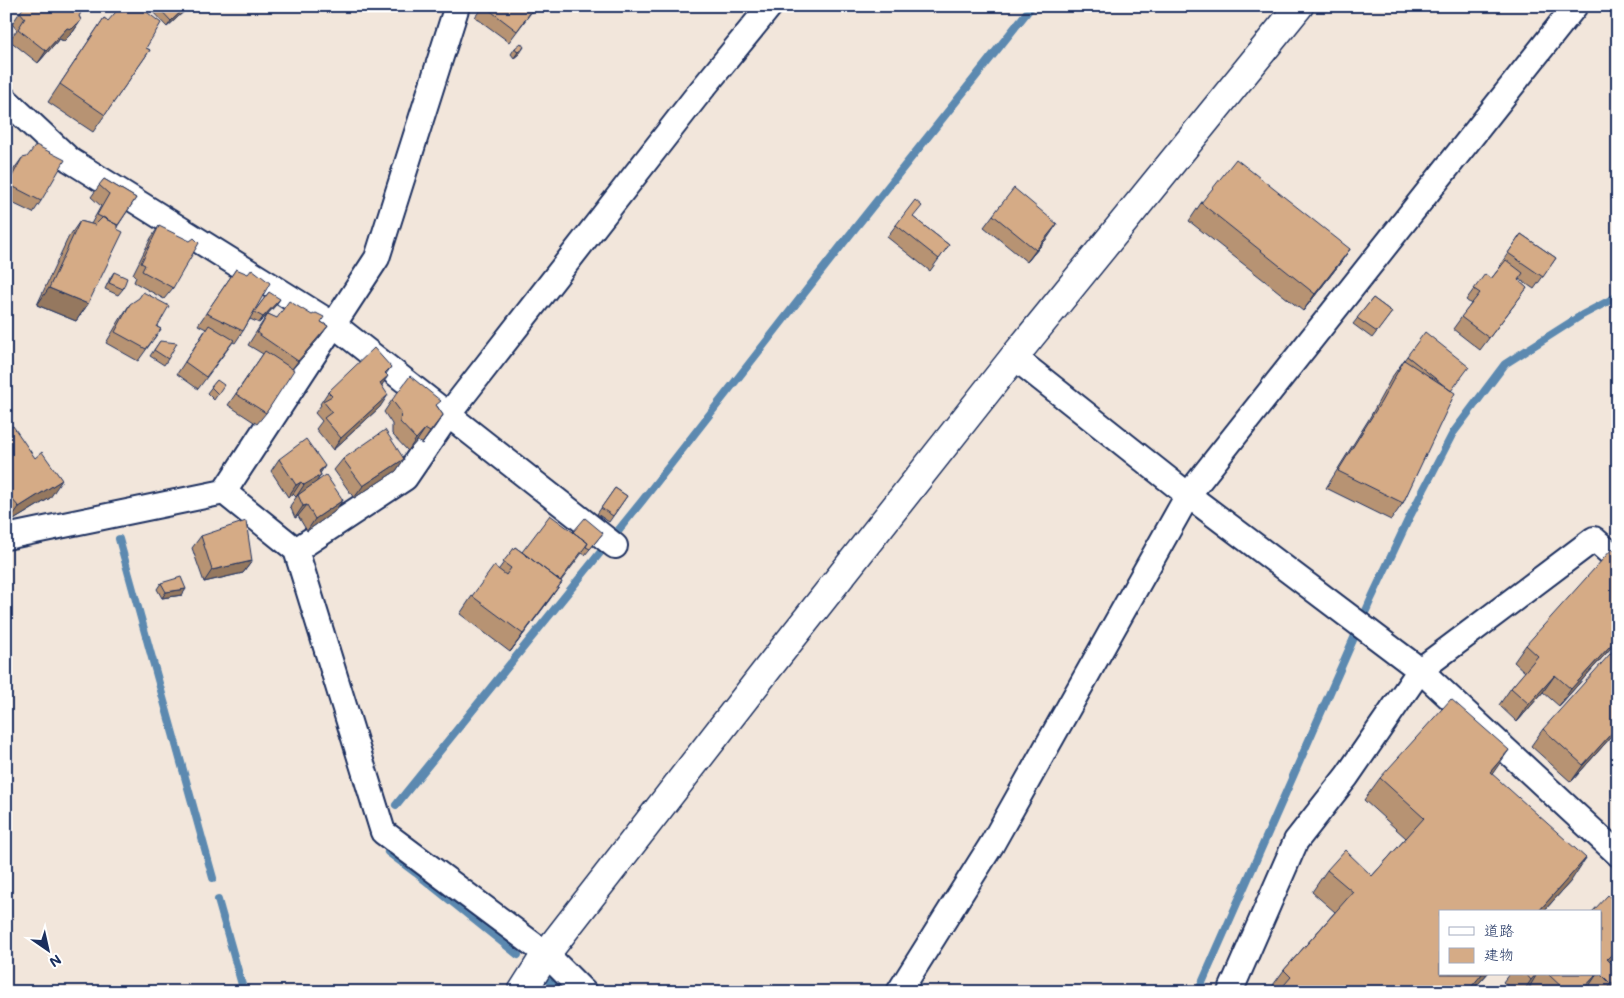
<svg xmlns="http://www.w3.org/2000/svg" width="1624" height="998" viewBox="0 0 1624 998" font-family="Mali,'Klee One',sans-serif">
<style>
.lines{fill:none;stroke-linecap:round;stroke-linejoin:round}
.stream{stroke:#5b89b0;stroke-width:8}
.minor-casing{stroke:#1b2f5e;stroke-width:28}
.tertiary-casing{stroke:#1b2f5e;stroke-width:31}
.minor{stroke:#fff;stroke-width:24}
.tertiary{stroke:#fff;stroke-width:28}
.wall{fill:#b79373;stroke:#1b2f5e}
.shaded-wall{fill:#95785e;stroke:#1b2f5e}
.building{fill:#d5ab86;stroke:#1b2f5e}
</style>
<rect width="100%" height="100%" fill="#f2e6db"/>
<filter id="ink" filterUnits="userSpaceOnUse"><feTurbulence type="fractalNoise" baseFrequency=".02" numOctaves="2"/><feDisplacementMap in="SourceGraphic" scale="10" xChannelSelector="R" yChannelSelector="G"/><feConvolveMatrix kernelMatrix="1 2 1 2 8 2 1 2 1" color-interpolation-filters="sRGB"/></filter>
<g filter="url(#ink)">
<g class="lines">
<!-- stream -->
<path class="stream" d="M119,539L213,878
M396,805L642,501L848,237L1032,6
M388,852L416,873L518,955
M218,900L244,992
M550,982L559,992
M1198,992L1372,597L1409,518L1453,433L1505,364L1582,315L1618,296"/>
<defs>
<path id="minor" d="M6,100L70,160L334,325L615,546
M1014,357L1188,495L1420,670L1618,854
M224,492L296,550L383,832L546,954L584,992
M6,537L224,492L377,258L457,6
M296,550L405,478L448,415L695,98L770,6
M899,992L992,844L1188,495L1575,6
M1230,992L1296,841L1347,776L1420,670L1594,539L1618,560"/>
<path id="tertiary" d="M522,992L546,954L769,667L1014,357L1299,6"/>
</defs>
<!-- minor casing -->
<use href="#minor" class="minor-casing"/>
<!-- tertiary casing -->
<use href="#tertiary" class="tertiary-casing"/>
<!-- minor -->
<use href="#minor" class="minor"/>
<!-- tertiary -->
<use href="#tertiary" class="tertiary"/>
</g>
<!-- wall -->
<path class="wall" d="M153,6H190L167,27L150,9Z
M483,6H536L509,42L475,17Z
M20,12L79,16L81,20L73,32L64,41L59,39L38,63L9,40L17,30L12,24Z
M104,18L146,48L150,50L93,132L48,102Z
M515,48L520,53L514,58L511,54Z
M22,158L41,201L33,213L6,200V183L14,169Z
M104,179L136,198L117,227L88,304L76,321L37,305L68,238L80,221L91,224L101,206L91,197Z
M1201,203L1350,249L1338,266L1303,311L1189,221Z
M993,215L1049,236L1027,262L984,227Z
M914,218L949,245L930,271L887,237L896,225Z
M159,226L173,288L164,299L134,282L136,277L133,274L151,238Z
M1521,234L1556,258L1534,289L1519,279L1518,281L1527,288L1480,350L1453,329L1471,304L1466,300L1474,289L1491,279L1501,266L1500,265Z
M236,269L252,315L269,292L276,305L259,323L250,319L243,331L235,343L233,342L198,389L177,374L206,329L198,325Z
M114,272L123,289L118,295L105,289L110,278Z
M1373,298L1392,312L1372,338L1353,324Z
M130,304L157,327L161,329L138,361L106,343L122,316Z
M268,314L276,318L321,322L328,326L319,338L292,369L266,413L257,424L228,405L263,354L248,345L260,326Z
M160,341L168,359L164,365L150,356Z
M1407,356L1452,391L1403,503L1391,520L1326,488L1369,419L1392,377Z
M391,367L386,374L382,385L380,407L333,450L316,429L322,421L315,413L321,405L320,404L328,392Z
M217,380L218,394L214,400L207,393Z
M392,400L437,406L443,415L422,444L417,441L408,451L392,434V424L384,412Z
M6,429L50,498L7,524L6,523Z
M279,459L320,473L321,475L316,482L343,500L334,512L307,531L298,516L295,518L290,506L297,496L296,497L293,494L288,497L271,471Z
M343,459H404L396,471L354,498L334,470Z
M615,488L627,496L609,522L597,514Z
M573,532L603,533L585,555L582,553L561,581L550,599L510,652L460,614L472,596L499,569L515,547L522,552Z
M201,536L252,561L243,573L204,582L192,548Z
M161,583L182,595L162,598L157,589Z
M1618,640L1559,706L1543,692L1517,722L1499,705L1511,688L1525,672L1514,662L1526,645Z
M1543,729H1618L1571,782L1531,746Z
M1492,774L1571,881L1471,992H1268L1284,970L1335,912L1312,892L1327,870L1372,876L1406,838L1364,800L1380,778Z
M1600,912L1618,953L1609,962L1618,970V978L1608,992H1589L1587,989L1584,992H1536L1530,986L1524,992H1514L1503,982L1509,974H1600Z"/>
<!-- shaded-wall -->
<path class="shaded-wall" d="M187,6H190L167,27L171,21Z
M81,20L73,32L64,41L59,39L38,63L46,51L67,28Z
M524,47L520,53L514,58L518,52Z
M1057,224L1049,236L1027,262L1036,250Z
M1350,249L1338,266L1303,311L1315,294Z
M49,288L88,304L76,321L37,305Z
M280,299L276,305L259,323L263,317Z
M328,326L319,338L290,372L298,361Z
M388,376L380,388V383Z
M388,395L380,407L333,450L341,438Z
M443,415L435,427L422,444L430,432Z
M425,429L417,441L408,451L416,439Z
M404,459L396,471L354,498L363,486Z
M325,466L317,478L321,475L313,487L298,495L296,497L304,485Z
M62,480L50,498L7,524L19,507Z
M301,482L293,494L288,497L296,485Z
M343,500L334,512L307,531L315,519Z
M307,505L298,516L295,518L303,506Z
M252,561L243,573L204,582L212,570Z
M562,582L550,599L510,652L523,634Z
M186,589L182,595L162,598L166,592Z
M1618,637V640L1559,706L1571,689Z
M1555,675L1543,692L1517,722L1529,704Z
M1618,726V729L1571,782L1583,765Z
M1509,750L1493,773L1474,794L1490,772Z
M1586,858L1571,881L1543,912H1538Z
M1618,948V953L1600,971L1607,959Z
M1482,974H1487L1471,992H1467Z
M1536,974H1537L1530,986L1524,992H1523L1531,980Z
M1597,974L1587,989L1584,992H1580Z
M1618,977V978L1609,990L1608,992H1606L1611,984Z"/>
<!-- building -->
<path class="building" d="M25,6H85L79,16L81,20L72,29L67,28L46,51L18,29L25,18L20,12Z
M121,6H139L161,23L146,48L150,50L105,115L60,84L104,18L108,21Z
M157,6H187L171,21Z
M484,6H535L517,31Z
M521,43L524,47L518,52L515,48Z
M36,145L65,160L41,201L8,184L22,158L27,157Z
M1236,159L1350,249L1315,294L1201,203Z
M104,179L136,198L118,225L97,215L109,194L99,185Z
M1014,188L1057,224L1036,250L993,215Z
M915,200L922,206L913,217L949,245L939,259L896,225Z
M103,217L117,225V229L123,232L88,304L49,288L80,221L95,225Z
M159,226L190,241L194,238L199,243L173,288L142,271L145,265L141,263Z
M1521,234L1556,258L1543,277L1508,253Z
M1506,260L1523,273L1518,280L1527,288L1489,338L1461,317L1480,293L1474,289L1485,274L1491,279Z
M236,269L248,274L252,269L270,283L243,331L206,313Z
M114,272L127,278L123,289L109,283Z
M143,292L169,306L157,327L161,329L146,349L115,332L130,304L139,298Z
M269,292L280,299L263,317L254,312Z
M1373,298L1392,312L1377,332L1357,318Z
M289,301L312,315L316,313L324,317L321,322L328,326L298,361L257,333L268,314L277,318Z
M209,325L234,340L206,377L185,362Z
M1425,332L1469,367L1451,391L1407,356Z
M160,341L177,343L168,359L154,350Z
M374,348L391,367L385,373L388,376L380,383L388,395L341,438L324,418L332,412L323,401L332,396L328,392Z
M265,351L294,370L266,413L236,394Z
M1404,360L1455,393L1403,503L1338,471L1381,402Z
M410,376L441,401L436,405L443,415L430,432L425,429L416,439L400,422L401,412L392,400Z
M217,380L224,385L218,394L211,387Z
M13,426L35,458L42,452L62,480L19,507L11,498L6,502V429Z
M385,430L404,459L363,486L343,459Z
M306,439L325,466L319,471L321,475L304,485L301,482L296,485L279,459Z
M326,475L343,500L315,519L307,505L303,506L298,495Z
M615,488L627,496L613,516L601,508Z
M550,515L588,543L560,581L522,552Z
M585,518L603,533L590,549L586,547L588,543L573,532Z
M246,521L252,561L212,570L201,536Z
M515,547L562,582L523,634L472,596L494,566L506,575L511,568L503,562Z
M1612,549L1618,555V637L1571,689L1555,675L1529,704L1511,688L1538,656L1526,645Z
M181,577L186,589L166,592L161,583Z
M1618,645V726L1583,765L1543,729Z
M1451,699L1509,750L1490,772L1586,858L1538,912H1440V974H1482L1467,992H1278L1291,977L1284,970L1353,892L1327,870L1345,850L1372,876L1424,818L1380,778Z
M1608,895L1618,905V948L1607,959L1618,970V977L1611,984L1600,973V912H1592Z
M1526,974H1536L1531,980Z
M1548,974H1597L1580,992H1567Z"/>
</g>
<!-- margin -->
<rect width="1624" height="998" fill="none" stroke="#fff" stroke-width="25"/>
<rect x="12" y="12" width="1599" height="973" fill="none" stroke="#1b2f5e" stroke-width="2" filter="url(#ink)"/>
<!-- legend -->
<rect x="1439" y="910" width="162" height="65" fill="#ffffff" stroke="#a4acbf"/>
<rect x="1449" y="927" width="25" height="8" fill="#ffffff" stroke="#a4acbf"/>
<text x="1484" y="936" font-size="15" fill="#1b2f5e">道路</text>
<rect x="1449" y="948" width="25" height="15" fill="#d5ab86" stroke="#a4acbf"/>
<text x="1484" y="960" font-size="15" fill="#1b2f5e">建物</text>
<!-- north arrow -->
<g transform="translate(48 950) rotate(146)" stroke="#ffffff" stroke-width="4" paint-order="stroke">
<path d="M0-4L9 19L0 12L-9 19Z" fill="#1b2f5e"/>
<text y="-8" font-size="14" font-weight="bold" text-anchor="middle" fill="#1b2f5e">N</text>
</g>
</svg>
